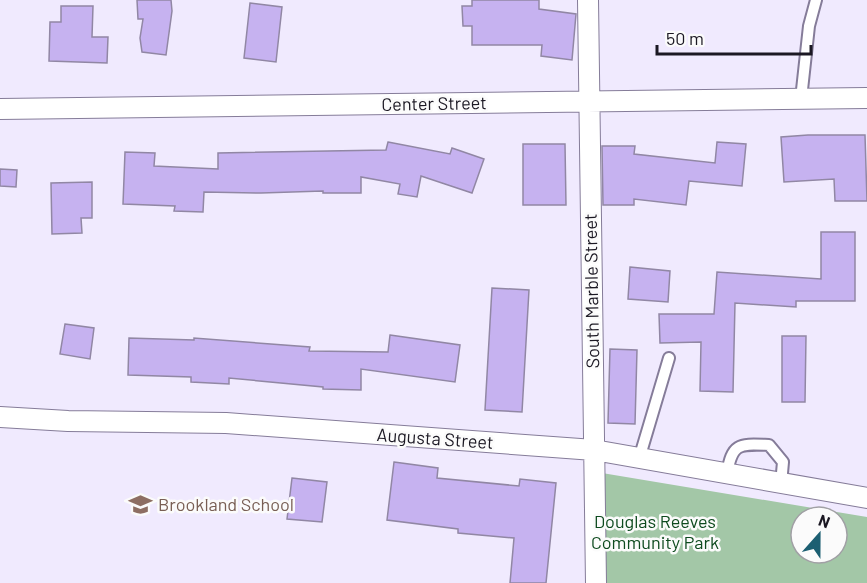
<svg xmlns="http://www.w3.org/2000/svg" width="867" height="583" viewBox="0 0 867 583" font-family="Barlow,sans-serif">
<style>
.green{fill:#a3c7a7;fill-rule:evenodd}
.building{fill:#c6b2f0;stroke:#9187a4;stroke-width:1.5}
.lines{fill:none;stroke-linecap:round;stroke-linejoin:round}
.lane-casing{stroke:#857c99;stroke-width:14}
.street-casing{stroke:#857c99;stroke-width:22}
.lane{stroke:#fff;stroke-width:10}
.street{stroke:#fff;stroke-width:20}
.labels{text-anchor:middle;stroke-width:5;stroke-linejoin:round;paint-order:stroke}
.street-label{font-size:18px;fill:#1b1823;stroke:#fbfbfb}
.education-label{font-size:18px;fill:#785e54;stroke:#fbfbfb;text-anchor:start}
.park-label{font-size:18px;fill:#0d4a1e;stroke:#fbfbfb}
</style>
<rect width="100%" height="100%" fill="#f0eafe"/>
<!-- green -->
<path class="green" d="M602,473L867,517V583H602ZM801,517H837V553H801Z"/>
<!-- building -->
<path class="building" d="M137,0H171L172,11L166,55L142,52L140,38L143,19H138Z
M472,0H539V9L576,14L572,60L541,56L542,45H472V26H463L462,6H472Z
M250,3L282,7L276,62L244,58Z
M61,6H93L92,37H108L107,63L49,61L50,22H61Z
M808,135H865L867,201H835L834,179L784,182L781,137Z
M388,142L450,154L452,148L484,159L472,193L421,176L417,197L398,194L400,184L361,177V193H323V191L261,193L204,192L203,212L174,211L175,206L123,204L125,152L155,153L154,166L218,169V153L386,150Z
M717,142L746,144L742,186L689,181L686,205L634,199V205H603L602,146H635L634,154L715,163Z
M523,144H565L566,205H523Z
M0,169L17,170L16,187L0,186Z
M92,182V218H81L82,233L52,234L51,183Z
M821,232H855V301H796V307L735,303L733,392L700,391L701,342L660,343L659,314H714L717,272L821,279Z
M630,267L670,271L668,302L628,299Z
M492,288L529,290L522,412L485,410Z
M65,324L94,328L90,359L60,354Z
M390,335L460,345L455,382L361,369V390L323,389V387L229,378V384L191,382V377L128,375L129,338L194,340V338L310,347L309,351L388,352Z
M782,336H806L805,402H782Z
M610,349L637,350L635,424L608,423Z
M394,462L438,468L437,478L519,486L520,479L556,483L546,583H510L514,538L458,533V529L387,520Z
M292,478L327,482L322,522L287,519Z"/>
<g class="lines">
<defs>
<path id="lane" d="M801,99L809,26L816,0
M639,459L669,358
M727,474C732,442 740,444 769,445L783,462L781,484"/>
<path id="street" d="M588,0L596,583
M0,109L867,98
M0,417L68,421L226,423L594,450L867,498"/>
</defs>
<!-- lane casing -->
<use href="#lane" class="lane-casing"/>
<!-- street casing -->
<use href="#street" class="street-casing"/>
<!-- lane -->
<use href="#lane" class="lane"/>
<!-- street -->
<use href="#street" class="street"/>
</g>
<!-- icons -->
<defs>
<symbol id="school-bare" viewBox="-9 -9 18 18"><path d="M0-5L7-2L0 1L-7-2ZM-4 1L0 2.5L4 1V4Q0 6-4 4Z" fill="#8d6e63" stroke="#fbfbfb" stroke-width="2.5" paint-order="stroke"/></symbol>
</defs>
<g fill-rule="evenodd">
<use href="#school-bare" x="124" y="488" width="33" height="33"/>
</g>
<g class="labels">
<!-- street labels -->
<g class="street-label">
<text transform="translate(434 104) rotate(-1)" y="6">Center Street</text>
<text transform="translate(592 291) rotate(-91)" y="6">South Marble Street</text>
<text transform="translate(435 439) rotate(4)" y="6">Augusta Street</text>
</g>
<!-- education labels -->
<g class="education-label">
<text x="158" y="511">Brookland School</text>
</g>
<!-- park labels -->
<g class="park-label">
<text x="655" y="528">Douglas Reeves<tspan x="655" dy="21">Community Park</tspan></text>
</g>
</g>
<!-- north arrow -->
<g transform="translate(819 535) rotate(21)"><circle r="28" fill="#fbfbfb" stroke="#a1a0a5" stroke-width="1.5"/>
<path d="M0-4.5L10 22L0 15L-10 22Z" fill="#1c5f72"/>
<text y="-9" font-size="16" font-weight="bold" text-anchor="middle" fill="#1b1823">N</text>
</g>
<!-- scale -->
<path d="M657 45v9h154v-9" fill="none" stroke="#1b1823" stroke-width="3"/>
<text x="666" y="45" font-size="18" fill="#1b1823" stroke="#fbfbfb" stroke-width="4.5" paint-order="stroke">50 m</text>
</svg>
